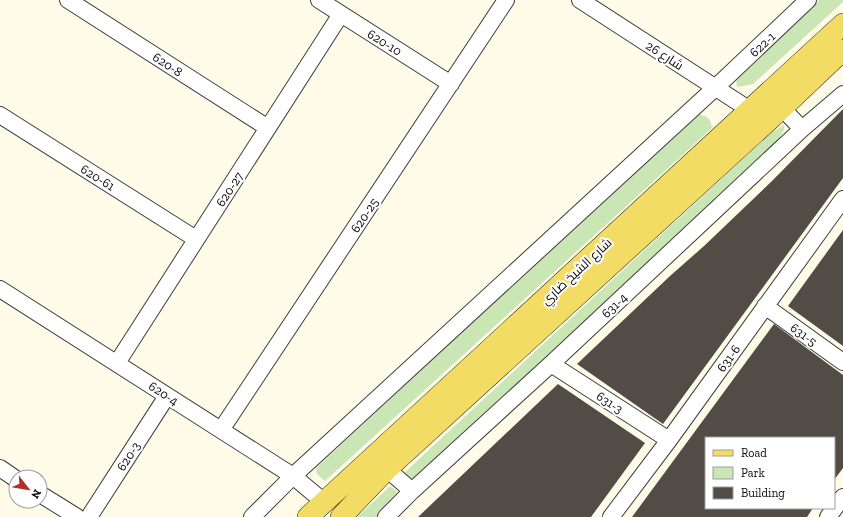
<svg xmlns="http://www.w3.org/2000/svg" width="843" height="517" viewBox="0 0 843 517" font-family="'Zilla Slab',Cairo,serif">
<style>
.green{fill:#cae6b4}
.building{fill:#524c47}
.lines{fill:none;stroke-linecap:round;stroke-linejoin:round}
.minor-casing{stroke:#3d3d3d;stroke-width:18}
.major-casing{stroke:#1b1b1b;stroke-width:22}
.minor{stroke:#fff;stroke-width:16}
.major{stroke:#f3dc63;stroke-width:21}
.labels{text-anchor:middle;stroke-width:4;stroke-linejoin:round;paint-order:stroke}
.street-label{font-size:13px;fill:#0a0a0a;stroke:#fff}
</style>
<rect width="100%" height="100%" fill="#fefce8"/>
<!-- green -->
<path class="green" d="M819,0H843V2L753,84L737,87L736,78Z
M698,114C708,117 710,117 712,128L325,481L317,474L316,468Z
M784,125V129L779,139L414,480L406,476L404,473L772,132Z
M389,487C394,487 396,491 399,495L377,517H357Z"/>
<!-- building -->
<path class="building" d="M843,109V178L663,424L577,364L670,276L704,246L772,181Z
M843,230V346L788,306Z
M774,324L843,375V468L834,480V438H706V508H813L807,517H632Z
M558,384L645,443L591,517H418Z"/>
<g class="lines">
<defs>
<path id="minor" d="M68,0L268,128
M319,0L451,84
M580,0L750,110
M782,108L802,129
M0,115L196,239
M0,289L293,476L324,502
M765,306L843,362
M117,363L341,14
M551,364L669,440
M221,430L506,0
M0,468L16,479
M387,469L412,491
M40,494L77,517
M89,517L167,396
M252,517L293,476L715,88L808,0
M386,517L412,491L551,364L802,129L843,94
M611,517L669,440L843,199
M828,517L843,497"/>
<path id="major" d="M308,517L843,24
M341,517L387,469L782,108L843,50"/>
</defs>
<!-- minor casing -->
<use href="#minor" class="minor-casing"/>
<!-- major casing -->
<use href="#major" class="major-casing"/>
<!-- minor -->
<use href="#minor" class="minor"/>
<!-- major -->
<use href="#major" class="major"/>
</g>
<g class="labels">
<!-- street labels -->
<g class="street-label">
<text transform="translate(385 42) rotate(32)" y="5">620-10</text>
<text transform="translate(762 44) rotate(-43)" y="5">622-1</text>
<text transform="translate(665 55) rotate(33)" y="5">شارع 26</text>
<text transform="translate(168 64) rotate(33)" y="5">620-8</text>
<text transform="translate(98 177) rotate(32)" y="5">620-61</text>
<text transform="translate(229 189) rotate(-57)" y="5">620-27</text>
<text transform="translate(364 215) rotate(-56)" y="5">620-25</text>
<text transform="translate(576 271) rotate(-43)" y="5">شارع الشيخ ضاري</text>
<text transform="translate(614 305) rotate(-43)" y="5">631-4</text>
<text transform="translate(804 334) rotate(36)" y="5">631-5</text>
<text transform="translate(728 358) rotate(-54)" y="5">631-6</text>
<text transform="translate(164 393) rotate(33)" y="5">620-4</text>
<text transform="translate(610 402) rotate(33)" y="5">631-3</text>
<text transform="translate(128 456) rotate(-57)" y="5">620-3</text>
</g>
</g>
<!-- legend -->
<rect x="705" y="437" width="130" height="72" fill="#ffffff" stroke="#9d9d9d"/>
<rect x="713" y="450" width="20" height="6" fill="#f3dc63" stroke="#9d9d9d"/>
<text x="741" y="457" font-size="12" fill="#0a0a0a">Road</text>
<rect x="713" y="467" width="20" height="12" fill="#cae6b4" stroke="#9d9d9d"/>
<text x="741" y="477" font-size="12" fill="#0a0a0a">Park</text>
<rect x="713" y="487" width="20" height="12" fill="#524c47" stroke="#9d9d9d"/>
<text x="741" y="497" font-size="12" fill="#0a0a0a">Building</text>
<!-- north arrow -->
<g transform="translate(28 489) rotate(121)"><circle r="19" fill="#ffffff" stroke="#9d9d9d"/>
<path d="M0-3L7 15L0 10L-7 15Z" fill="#b32d29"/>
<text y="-6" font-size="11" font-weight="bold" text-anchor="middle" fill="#0a0a0a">N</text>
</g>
</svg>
